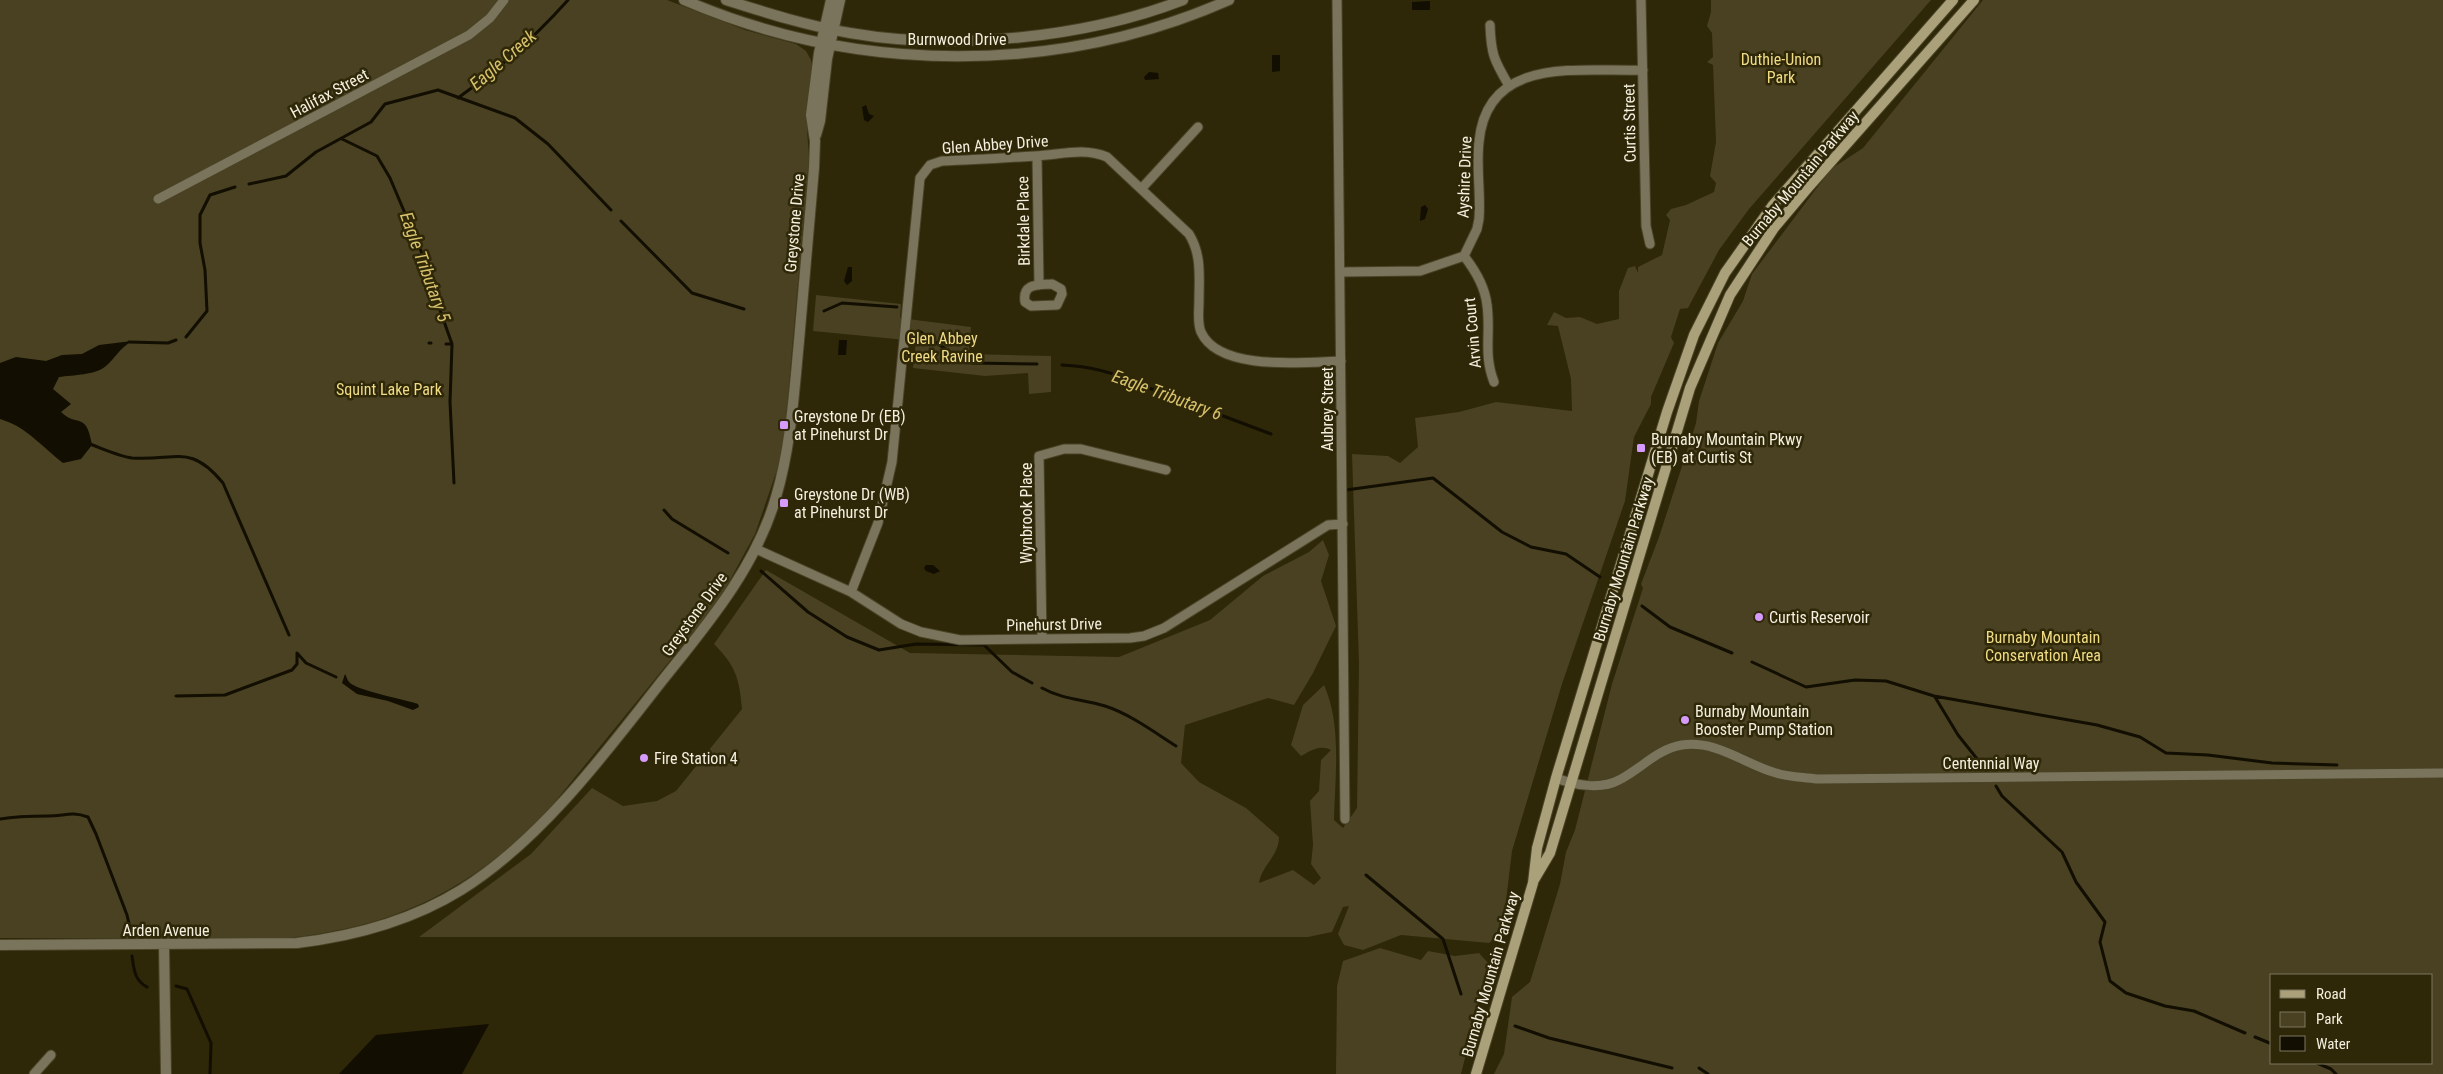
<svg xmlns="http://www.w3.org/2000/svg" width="2443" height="1074" viewBox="0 0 2443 1074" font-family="'Roboto Condensed',sans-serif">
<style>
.green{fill:#494121;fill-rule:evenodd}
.water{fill:#120e01}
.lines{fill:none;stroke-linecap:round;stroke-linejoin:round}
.stream{stroke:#120e01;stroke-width:3}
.minor-casing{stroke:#4a4326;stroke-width:11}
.tertiary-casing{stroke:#4a4326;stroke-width:12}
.secondary-casing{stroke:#4a4326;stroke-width:12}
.minor{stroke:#7a745d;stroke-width:9}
.tertiary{stroke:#7a745d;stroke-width:10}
.secondary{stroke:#aaa17a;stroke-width:10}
.poi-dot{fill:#d69bfa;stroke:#2e2708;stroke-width:2}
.labels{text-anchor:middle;stroke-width:5;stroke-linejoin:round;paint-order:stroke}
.street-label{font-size:16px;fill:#f4efde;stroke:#2e2708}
.park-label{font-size:16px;fill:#f1dc85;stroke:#2e2708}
.poi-label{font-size:16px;fill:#f4efde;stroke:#2e2708;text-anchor:start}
.water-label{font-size:18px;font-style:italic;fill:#d7c16b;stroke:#2e2708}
</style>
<rect width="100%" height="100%" fill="#2e2708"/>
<!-- green -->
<path class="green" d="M0,0H667L745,30L796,44L806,51L811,60L813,74L807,129L809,159L785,429L778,467L755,534L723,593L708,614L541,819C465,892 394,927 288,938H0Z
M1711,0H1931L1749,209L1719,250L1688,308L1680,309L1671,337L1674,343L1651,397V404L1634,437L1625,501L1562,684L1512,851L1502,934L1489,943L1401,935L1363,950L1344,945L1338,934L1349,906L1343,907L1332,932L1308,937H419L531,854L592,788L623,806L657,801L676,791L742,709C739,677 736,667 714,644L766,570L910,653L1119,657L1210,620L1263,576L1309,552L1323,540L1329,555L1321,581L1336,626L1313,673L1294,705L1268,698L1185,725L1181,763L1199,782L1246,808L1279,837C1279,856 1262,865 1259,883L1293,870L1314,885L1321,878L1311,864L1313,845L1310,801L1319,791L1321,760L1331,750C1320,744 1310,751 1301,756L1291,745L1303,705L1324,685C1342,725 1335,776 1334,820L1343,828L1357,808L1359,664L1352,454L1388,456L1400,463L1418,447L1415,418L1459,412L1496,402L1572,411L1571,379L1558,326L1547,325L1554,312L1566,318L1580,317L1597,324L1619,319V291L1628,268L1635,266L1638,273V267L1662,255L1670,220L1666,215L1671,209L1686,205L1714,192L1716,183L1710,176L1716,142L1713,65L1707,62L1713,57L1712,33L1707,26L1711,12Z
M1983,0H2443V1074H1494L1504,1054L1512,997L1530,982L1560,884L1566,852L1575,830L1612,684L1643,588L1641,584L1659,537L1696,423L1699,401L1718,343L1743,301L1752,274L1831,169L1863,148ZM2272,975H2432V1063H2272Z
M816,295L901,304L900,318L971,327L969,354L1051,356V392L1029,394L1028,373L985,376L913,368L916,341L813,331Z
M1380,948L1421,960L1428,951L1455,956L1479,953L1489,964L1461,1074H1336L1337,986L1343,961Z"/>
<!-- water -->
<path class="water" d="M1430,1V10H1412V2Z
M1272,55H1280V71L1272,72Z
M1149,72L1158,73L1159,79L1145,80L1144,77Z
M866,105L869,114L874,116L868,122L864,120L862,107Z
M1425,205L1428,209L1425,219L1420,221L1421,207Z
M852,267V281L847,285L844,281L848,267Z
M839,340H847L846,355H838Z
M132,341C119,349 116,357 106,366C96,375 73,375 59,377L53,389L71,404L61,412C77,428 86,410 92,445L81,459L63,463C41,446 27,427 0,419V363L16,357L46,361L62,355L82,354L99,345Z
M926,565H933L940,571L934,574L926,571L924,568Z
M345,674C347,677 347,680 349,682C357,691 404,699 418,704L419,707L413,710L388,701L357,694L342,683Z
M489,1024L462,1074H339L376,1035Z"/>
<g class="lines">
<!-- stream -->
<path class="stream" d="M458,98C499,69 535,37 568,0
M342,139L377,156L390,178L432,277L440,310L452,344L450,402L454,483
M249,184L286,176L316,152L371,122L385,104L438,90L515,118L548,144L611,210
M621,221L692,293L744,309
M824,311L842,303L897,307
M919,331L953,354L972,363L1037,364
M186,337L207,311L205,270L200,243V215L210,195L235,187
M129,342L168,343L176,340
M429,343H431
M446,344H452
M1062,365C1089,366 1116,373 1141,385L1271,434
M87,443C101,448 118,456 132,458C177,461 190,443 223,483L289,635
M1346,490L1433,478L1502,532L1531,547L1566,554L1600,577
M664,510L672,519L728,553
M761,571L808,612L847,637L879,650L916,644L984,645L1012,672L1032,683
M1642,606L1670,627L1732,653
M297,653L306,663L336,677
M1752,662L1806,687L1855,680L1886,681L1934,696L2097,725L2140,737L2166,753L2208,755L2272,763L2337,765
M1042,688C1064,700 1082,699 1105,706C1130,714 1154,732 1176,746
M176,696L225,695L292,670L297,664V653
M1935,697L1958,735L1986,770
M1996,786L2002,796L2062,852L2076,882L2105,922L2100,942L2110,981L2126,993L2165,1006L2194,1011L2245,1033
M0,819C17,816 32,816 48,816C65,816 71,811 88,817L96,834L127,915L130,928
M1366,875L1443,939L1461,994
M132,956C134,969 134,980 147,987
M176,986L187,989L211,1043L210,1074
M1515,1026L1549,1038L1672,1068
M2255,1037L2272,1044
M2317,1063L2331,1069L2336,1074
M1699,1068L1708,1074"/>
<defs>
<path id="minor" d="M1337,0L1345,819
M1641,0L1646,226L1650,244
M1490,25C1491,54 1494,60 1508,84
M1037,156L1039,285
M1142,188L1198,127
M158,199L469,35L490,18L504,0
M1464,256C1475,270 1485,286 1487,305C1491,333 1483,354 1494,382
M1341,272L1420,271L1464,256L1477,229L1479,219C1481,193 1476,168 1479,142C1487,55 1579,72 1643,70
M1052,284L1061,289L1062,294L1057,305L1031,306L1025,302C1022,283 1038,285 1052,284Z
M756,549L851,592L901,624L921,632L960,640L1130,638L1144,636L1164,628L1328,525L1343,524
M851,592L878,523L892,462L920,178L930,165L942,161C973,160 1004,158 1035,156C1060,155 1083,147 1107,157L1189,234C1202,255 1199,277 1199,301C1199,311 1197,323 1201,332C1219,372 1305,362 1341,361
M1042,639L1039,456L1064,449H1081L1166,470
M1556,778C1574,785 1601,790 1619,780C1641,769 1657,749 1682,745C1717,740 1744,764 1776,773C1789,777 1804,777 1817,779L2443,773
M34,1074L51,1055"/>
<path id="tertiary" d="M684,0C856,74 1057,76 1229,0
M726,0C767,13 808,26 850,33C954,51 1085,38 1183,0
M816,135L820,121L827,59L840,0
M0,945L297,943C355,936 411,921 461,890C538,842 602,758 658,686C704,628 755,570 776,497C791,446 794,393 799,341C804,283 809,226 814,168L815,141L811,115L819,53L831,0
M164,945L166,1074"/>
<path id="secondary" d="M1534,880L1550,853L1690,388L1730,295L1774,228L1806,190L1974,0
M1476,1074L1533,883L1537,848L1556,778L1667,412L1694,335L1725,273L1773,205L1953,0"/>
</defs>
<!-- minor casing -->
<use href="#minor" class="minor-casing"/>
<!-- tertiary casing -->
<use href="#tertiary" class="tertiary-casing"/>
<!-- secondary casing -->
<use href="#secondary" class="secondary-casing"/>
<!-- minor -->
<use href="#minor" class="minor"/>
<!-- tertiary -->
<use href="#tertiary" class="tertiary"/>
<!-- secondary -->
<use href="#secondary" class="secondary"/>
</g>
<!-- markers -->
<g class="poi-dot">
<rect x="779" y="420" width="10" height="10" rx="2.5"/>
<rect x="1636" y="443" width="10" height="10" rx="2.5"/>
<rect x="779" y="498" width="10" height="10" rx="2.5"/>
<circle cx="1759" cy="617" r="5"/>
<circle cx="1685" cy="720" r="5"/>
<circle cx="644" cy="758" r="5"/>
</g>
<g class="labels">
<!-- street labels -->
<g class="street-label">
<text x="957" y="45">Burnwood Drive</text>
<text transform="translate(329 93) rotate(-28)" y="6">Halifax Street</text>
<text transform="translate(1629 123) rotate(-91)" y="6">Curtis Street</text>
<text transform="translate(995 144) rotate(-4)" y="6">Glen Abbey Drive</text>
<text transform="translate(1464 177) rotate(-88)" y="6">Ayshire Drive</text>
<text transform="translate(1800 178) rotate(-50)" y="6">Burnaby Mountain Parkway</text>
<text transform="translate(1023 221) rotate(-91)" y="6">Birkdale Place</text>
<text transform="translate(794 223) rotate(-85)" y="6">Greystone Drive</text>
<text transform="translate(1472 333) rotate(-95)" y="6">Arvin Court</text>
<text transform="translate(1327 409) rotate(-90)" y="6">Aubrey Street</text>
<text transform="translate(1026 513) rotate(-90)" y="6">Wynbrook Place</text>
<text transform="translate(1623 559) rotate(-73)" y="6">Burnaby Mountain Parkway</text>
<text transform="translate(694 614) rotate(-54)" y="6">Greystone Drive</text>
<text transform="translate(1054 624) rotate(-1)" y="6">Pinehurst Drive</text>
<text x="1991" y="769">Centennial Way</text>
<text x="166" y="936">Arden Avenue</text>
<text transform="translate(1490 974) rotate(-74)" y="6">Burnaby Mountain Parkway</text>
</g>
<!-- park labels -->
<g class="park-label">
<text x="1781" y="65">Duthie-Union<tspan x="1781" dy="18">Park</tspan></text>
<text x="942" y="344">Glen Abbey<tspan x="942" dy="18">Creek Ravine</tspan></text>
<text x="389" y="395">Squint Lake Park</text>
<text x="2043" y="643">Burnaby Mountain<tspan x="2043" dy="18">Conservation Area</tspan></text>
</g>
<!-- poi labels -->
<g class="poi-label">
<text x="794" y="422">Greystone Dr (EB)<tspan x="794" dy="18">at Pinehurst Dr</tspan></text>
<text x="1651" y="445">Burnaby Mountain Pkwy<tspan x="1651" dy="18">(EB) at Curtis St</tspan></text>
<text x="794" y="500">Greystone Dr (WB)<tspan x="794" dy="18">at Pinehurst Dr</tspan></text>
<text x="1769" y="623">Curtis Reservoir</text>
<text x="1695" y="717">Burnaby Mountain<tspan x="1695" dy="18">Booster Pump Station</tspan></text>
<text x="654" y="764">Fire Station 4</text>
</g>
<!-- water labels -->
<g class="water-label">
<text transform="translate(503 60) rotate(-41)" y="6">Eagle Creek</text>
<text transform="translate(425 267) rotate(70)" y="6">Eagle Tributary 5</text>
<text transform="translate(1167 395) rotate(20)" y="6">Eagle Tributary 6</text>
</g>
</g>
<!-- legend -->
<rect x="2270" y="974" width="162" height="90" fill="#2e2708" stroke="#7d775e"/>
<rect x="2280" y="990" width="25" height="8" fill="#aaa17a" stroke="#7d775e"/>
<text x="2316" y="999" font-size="15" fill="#f4efde">Road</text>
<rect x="2280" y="1012" width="25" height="15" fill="#494121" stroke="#7d775e"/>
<text x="2316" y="1024" font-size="15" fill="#f4efde">Park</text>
<rect x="2280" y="1036" width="25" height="15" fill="#120e01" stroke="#7d775e"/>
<text x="2316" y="1049" font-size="15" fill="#f4efde">Water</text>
</svg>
